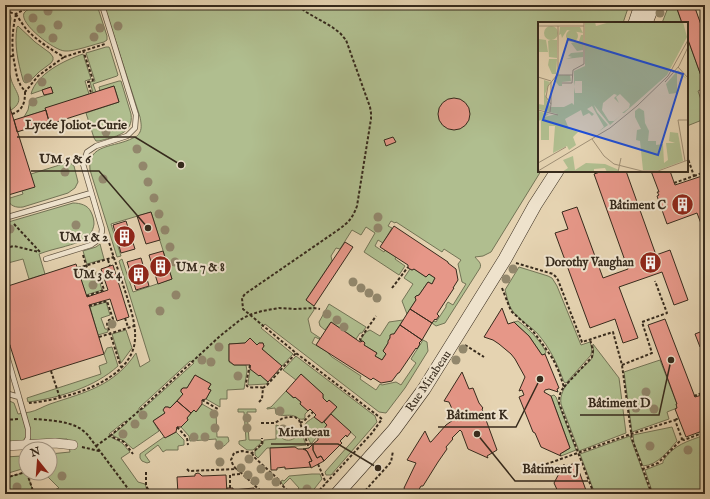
<svg xmlns="http://www.w3.org/2000/svg" width="710" height="499" viewBox="0 0 710 499" font-family="'IM FELL English',serif">
<style>
.green{fill:#b0be8f;stroke:#737456;fill-rule:evenodd}
.building{fill:#e69788;stroke:#362a1c}
.lines{fill:none;stroke-linecap:round;stroke-linejoin:round}
.lane-casing{stroke:#625441;stroke-width:6}
.street-casing{stroke:#625441;stroke-width:10}
.secondary-casing{stroke:#362a1c;stroke-width:14}
.path{stroke:#362a1c;stroke-width:2;stroke-dasharray:3 2;stroke-linecap:butt}
.lane{stroke:#eee2cc;stroke-width:4.5}
.street{stroke:#eee2cc;stroke-width:9}
.secondary{stroke:#eee2cc;stroke-width:13}
.tree{fill:#92876c}
.labels{text-anchor:middle;stroke-width:4;stroke-linejoin:round;paint-order:stroke}
.poi-label{font-size:12px;font-weight:bold;fill:#362a1c;stroke:#eee2cc;text-anchor:end}
.street-label{font-size:12px;fill:#362a1c;stroke:#eee2cc}
.inset-road{fill:none;stroke:#9f8f75;stroke-width:1}
.view{fill:#1d4ed8;fill-opacity:0.15;stroke:#1d4ed8;stroke-width:2}
.inset-edge{fill:none;stroke:#362a1c;stroke-width:2}
.leader{fill:none;stroke:#362a1c;stroke-width:1.5}
.callout-dot{fill:#362a1c;stroke:#eee2cc;stroke-width:1.5}
.callout-label{font-size:13px;text-anchor:middle;font-weight:bold;fill:#362a1c;stroke:#eee2cc;stroke-width:4;stroke-linejoin:round;paint-order:stroke}
</style>
<rect width="100%" height="100%" fill="#e5d3b1"/>
<filter id="stains"><feTurbulence type="fractalNoise" baseFrequency=".005" numOctaves="4"/><feColorMatrix values="0 0 0 0 .2 0 0 0 0 .09 0 0 0 0 .02 0 0 0 .5 -.17"/></filter>
<radialGradient id="worn" r=".72"><stop offset=".6" stop-color="#630" stop-opacity="0"/><stop offset="1" stop-color="#630" stop-opacity=".3"/></radialGradient>
<!-- green -->
<path class="green" d="M37,5H97L107,36V40L104,42C95,44 73,52 65,51C55,51 19,24 24,13C27,9 33,7 37,5Z
M104,5H629L623,23H539V171H541L491,252L483,256L475,257C478,261 482,263 480,268L445,323L436,326L432,323L434,321L436,322L446,307V305L448,302L453,305L466,284L462,282L458,264L461,260L444,249L442,252L396,222L395,223L391,221L388,226L392,228L383,243L378,240L375,246L384,252L385,250L396,257L395,259L405,266L399,275L364,252L375,233L366,227L361,235L352,230L340,249L336,248L331,256L332,261L306,300L314,306V310L308,319L311,332L320,338L319,339L315,337L312,343L326,351L332,357L361,376L360,379L376,390L380,384L382,385L396,382L401,385L416,363L411,359L423,340L427,342L428,351L405,388L386,413L379,412L265,324L261,328L293,354L282,366L262,349L264,346L263,343H259L257,345L250,338L245,343L229,344V362L234,365H246L247,371L244,389L227,390V399H220V407L206,399L211,390L208,389L211,384L195,375L187,388H183L181,389V392L183,394L170,408L168,407H165L164,410L165,413L153,421L159,431L133,449L124,441L112,435L127,423L125,421L109,434C112,440 118,439 123,444C125,446 127,449 130,452L121,458L138,482L145,484L148,492L151,494H45L59,488L44,473H50V454L70,452L69,447V441L67,439H57L5,442V399L14,403L18,414C22,413 26,413 30,412C36,411 44,406 50,404C86,392 114,386 136,353L140,367L150,361L119,261L122,259L133,292L172,279L151,212L111,224L121,256L117,257L90,170C87,143 115,148 133,138C136,137 138,136 140,132C142,128 141,122 140,117ZM190,361L194,363L143,409L141,410H139V408Z
M669,5H677L676,6L682,23H662Z
M5,14L10,15L11,18L9,34L8,54L5,55Z
M18,26L35,42L50,53L53,57V60L51,63L39,72L30,81L26,83L24,82L23,80C18,62 14,45 17,27Z
M687,37L704,84L703,85L704,88L698,91L705,111V121H703L702,120L687,126Z
M106,47H109L110,49L118,75L117,76L93,84L96,92L93,93L90,82L95,81L86,53Z
M83,54L91,79L85,81L89,94L46,110L24,117L28,110L30,100L53,93L51,87L31,94C36,74 65,60 83,54Z
M5,59H8C9,66 9,73 11,79C14,91 27,100 11,110L5,92Z
M119,81H121L131,114C134,134 114,137 99,141H96L94,138L86,113L119,102L114,86L100,91L99,87Z
M69,162L74,166L78,182L75,188L68,193L23,207C16,208 10,206 7,199L23,194L22,191L31,174Z
M73,203C80,203 88,205 91,212C93,216 94,220 94,224C92,240 76,243 63,247C55,249 47,251 39,254L45,274L29,279L23,259L8,263L5,254V223Z
M100,244L104,259L87,264L83,251L96,247Z
M519,267L548,276L552,278L557,286L581,345L590,342L592,348L591,355L566,383L564,382C557,363 550,348 537,333C530,326 517,318 512,310C508,305 507,296 505,290Z
M85,268L89,279L98,276L102,290L86,295L78,270Z
M410,269L412,270L414,269L426,277L429,274L435,278L432,284L428,282L419,295L416,296L415,297L416,300L407,314L402,301L413,284L404,278Z
M106,302L110,315L101,318L105,329H107L108,332L98,335L90,307Z
M329,304L366,327L362,333H360L356,339L331,322L325,330L320,326L319,322Z
M403,320L394,334L391,335L388,343L383,351L386,354L382,360L375,356L377,353L364,345V342L362,341L361,339L366,332L370,330L380,336L389,322Z
M518,321C530,330 539,339 546,352L545,354L542,355L529,336L514,322Z
M126,330L132,348L124,359L121,363L112,334Z
M593,344L619,378L626,433L579,451L561,404C558,387 579,371 590,361C594,355 594,351 593,344Z
M112,347L118,366C95,387 59,398 28,402L27,398L101,374L99,366L107,363L104,354L107,348Z
M296,356L375,416L377,422L331,475H326L325,472L356,437L331,414L337,407L329,400L327,402L323,398V394L301,374L296,380L283,370Z
M660,360L677,404V408L667,412L669,419L632,432L624,372Z
M250,369L260,375L268,382L266,384L249,385L248,384Z
M286,391L293,398L295,397L301,402L300,404L308,411L305,414V417L304,419C297,420 299,417 294,416C288,414 282,417 276,414L275,408L267,409V408L271,407Z
M554,395L556,397L576,450L561,456L560,454L570,448L551,396Z
M202,404L216,412L217,437H228L229,441C227,444 221,449 217,449L216,439L190,441L189,436L181,427L188,420L187,418L194,410L196,411Z
M238,409H256V412H247L249,440H261V443L253,450H247L239,444V441L246,440L244,412H238Z
M314,417L322,423L324,422L327,425L311,444C308,438 301,427 307,422C309,420 312,419 314,417Z
M276,425L279,426C275,440 292,446 299,433L302,434L306,445L287,447L267,448L258,458L255,455V451L263,444L264,440L276,439Z
M672,427L677,441C668,451 658,465 643,466L634,443L633,435Z
M176,432L184,440V445L178,446V450H166L163,452L158,445L145,455L150,462L147,463L142,461L140,458V454L164,437L169,436Z
M705,435V494H653L645,470L663,463V461C673,445 688,441 705,435Z
M630,436L632,442L651,494H595L580,454Z
M22,456V469L5,474V457Z
M26,472L27,473L34,494H5V478Z
M312,474H320L322,479L311,493C305,490 300,494 294,494L299,488L290,478L283,485L281,482L282,480L284,481L289,476Z"/>
<!-- building -->
<path class="building" d="M677,5H694L705,36V97L702,89L704,88L703,85L704,84L687,37V23H682L676,6Z
M114,86L119,102L50,124L45,108Z
M51,87L53,93L44,95L42,90Z
M5,92L35,187L5,196Z
M438 114a16 16 0 1 1 32 0a16 16 0 1 1-32 0Z
M46,110L49,122L17,132L14,120Z
M393,137L396,142L386,146L384,140Z
M603,171H626L656,255L670,250L688,300L674,305L662,272L619,287L638,338L623,343L615,319L590,328L555,233L568,229L562,212L577,207L603,278L628,269L594,174Z
M651,171H670L675,185L705,175V191L704,192L705,195V234L697,213L667,224L657,196L659,195L657,192H659Z
M151,212L160,240L146,244L137,216Z
M126,221L135,249L121,253L113,225Z
M394,226L448,262V263L456,269L458,280L453,288H454L437,314L439,316L436,320L435,319L432,323L410,309L416,300L415,297L416,296L419,295L428,282L432,284L435,278L429,274L426,277L414,269L412,270L408,268V265L380,247Z
M345,242L353,247L314,306L306,300Z
M163,251L172,279L158,284L149,255Z
M141,258L149,286L136,290L127,262Z
M76,264L87,297L108,290L101,269L113,265L129,317L117,321L110,299L89,305L104,354L21,380L5,330V287Z
M502,308L508,324L514,322L518,326L529,336L542,355L545,354L559,388L557,389L558,392L549,389L545,390L544,392L551,396L570,448L560,454L561,456L541,447L535,433L533,432L519,397L524,395L522,390L519,391L525,377L515,359L511,354L499,344L493,340L484,337Z
M410,309L432,323L422,340L400,325Z
M665,319L695,397L705,394V430L686,437L675,409L677,408L676,404H677L648,325Z
M331,322L360,342L363,341L365,343L364,345L377,353L375,356L382,360L386,354L383,351L388,343V341L390,338V335L392,334H394L400,325L422,340L419,343L420,344L417,349L416,348L399,373H398L392,381L381,383L373,378L371,380L316,345Z
M705,330V346L700,347L695,334Z
M5,338H7L10,346L5,347Z
M250,338L257,345L259,343H263L264,346L262,349L282,366L268,382L260,375L259,376L250,369V365H234L229,361V344L245,343Z
M462,372L469,389L473,388L479,403L483,408L482,409L497,450L487,456L488,458L468,449L462,433V432L460,430L452,438L453,439L446,447L447,449L438,462L423,486H421L418,491L410,494H404L405,491L404,488L416,463L407,460L425,431L430,442H431L446,425L456,418L449,402L444,401Z
M301,374L323,394V398L327,402L329,400L337,407L322,423L314,417L316,415L310,409L308,411L300,404L301,402L295,397L294,398L286,391Z
M195,375L211,384L208,389L211,390L206,399L202,400V404L196,412L194,410L191,413L177,401L183,394L181,392V390L183,388H187Z
M177,401L191,413L187,418L188,420L181,427H177L176,432L165,438L153,421L165,413L163,410L165,407H168L170,408Z
M331,414L351,432L347,437L346,435L340,441L342,443L324,461L321,456L317,458L313,450V444L318,440V436L327,425L324,422Z
M313,444V450L317,458L321,456L324,461L311,468L309,462L312,461L307,451L303,449L309,448Z
M295,447L298,449H305L307,451L312,461L309,462L311,467L285,469V467L277,468V470H271L270,448Z
M576,463L587,493H588V494H559L554,483L564,464L565,466Z
M198,473L200,474L202,476L226,475L227,494H220L219,493L215,494H178L177,477L195,476V474Z
M227,488H233V493H227Z
M254,488L255,494H233V490Z"/>
<g class="lines">
<defs>
<path id="lane" d="M5,208L8,217
M5,219L8,217L91,193
M46,259L91,245C98,241 102,237 102,229L83,164L87,152L96,146L127,136L135,128L136,115L102,5
M5,349L19,397
M5,393L19,397L28,429V438L24,445"/>
<path id="street" d="M5,446L55,443L73,445"/>
<path id="secondary" d="M635,23L641,5
M646,23L653,5
M337,494L394,430L424,389L505,259L535,205L557,171"/>
</defs>
<!-- lane casing -->
<use href="#lane" class="lane-casing"/>
<!-- street casing -->
<use href="#street" class="street-casing"/>
<!-- secondary casing -->
<use href="#secondary" class="secondary-casing"/>
<!-- path -->
<path class="path" d="M299,5L301,8L306,12L332,27L340,33L346,40L370,107L371,113V119L357,206C352,219 349,222 338,230L245,294L242,298L243,309L296,353L382,419L372,433L316,494
M5,11L16,14L32,5
M16,14C12,32 11,47 15,66C16,72 17,79 20,84C21,87 24,89 25,92L38,76L64,57
M16,14C19,19 23,25 27,30C38,41 50,49 64,57L105,44
M83,50L93,80L88,82L91,93
M5,57L13,56
M12,114C23,110 25,103 25,92
M694,176L705,172
M674,183L694,176L687,156
M14,224L41,253
M5,248L14,246L39,252
M83,255L90,277L99,274L104,290L87,296
M108,260L110,266
M516,263L553,274L556,277L558,280L582,342L613,332L622,365L632,439L652,494
M78,268L114,257
M392,288L408,267
M502,288L511,311L532,330L539,339L553,359L559,372L564,387C560,392 559,396 559,403L594,494
M89,306L107,301L113,319L109,320L107,324L121,367
M125,318L128,327
M99,337L134,326
M361,341L360,339L376,316
M465,345L484,357
M250,365L246,383L247,386C252,389 258,386 263,388
M622,365L652,353L642,322L667,313L655,281
M51,371L60,398
M564,387L592,357L593,351L590,339
M694,396L705,392
M202,400L218,409
M259,402L262,399L263,388L267,385L296,353
M29,403C63,400 133,382 135,339C136,325 131,310 127,297C121,278 114,259 108,239
M34,419C47,420 68,421 79,428C82,429 84,432 87,434L132,494
M5,420L18,419
M675,420L679,418
M261,423H275L283,418L289,417H295L299,420L309,448
M300,423L304,421L313,412
M177,427L187,438L188,445
M110,436L140,410L220,336L240,320L249,315L262,311L279,308L295,309L314,308L320,309
M682,439L684,440L705,432
M96,446L110,436L124,442L133,454
M82,447L99,451
M252,453L254,457L279,480L281,484L291,494
M25,455L26,465
M318,464L326,483
M187,469L189,471L237,469L264,494
M236,469L233,465L231,460L234,453L242,451L252,453L262,444V438
M527,471L631,434L675,420L682,439L658,463L643,469
M146,472V486L151,494
M27,473L34,494
M5,478L26,472
M230,488V475L241,474
M357,490L363,493L391,462L393,451
M230,494V493"/>
<!-- lane -->
<use href="#lane" class="lane"/>
<!-- street -->
<use href="#street" class="street"/>
<!-- secondary -->
<use href="#secondary" class="secondary"/>
</g>
<!-- trees -->
<g class="tree">
<circle cx="48" cy="11" r="4.5"/>
<circle cx="660" cy="13" r="4.5"/>
<circle cx="33" cy="18" r="4.5"/>
<circle cx="58" cy="25" r="4.5"/>
<circle cx="118" cy="26" r="4.5"/>
<circle cx="100" cy="28" r="4.5"/>
<circle cx="41" cy="29" r="4.5"/>
<circle cx="94" cy="37" r="4.5"/>
<circle cx="53" cy="38" r="4.5"/>
<circle cx="28" cy="78" r="4.5"/>
<circle cx="42" cy="82" r="4.5"/>
<circle cx="33" cy="102" r="4.5"/>
<circle cx="106" cy="132" r="4.5"/>
<circle cx="137" cy="149" r="4.5"/>
<circle cx="143" cy="166" r="4.5"/>
<circle cx="65" cy="172" r="4.5"/>
<circle cx="103" cy="179" r="4.5"/>
<circle cx="148" cy="182" r="4.5"/>
<circle cx="154" cy="198" r="4.5"/>
<circle cx="159" cy="214" r="4.5"/>
<circle cx="378" cy="217" r="4.5"/>
<circle cx="76" cy="225" r="4.5"/>
<circle cx="378" cy="228" r="4.5"/>
<circle cx="10" cy="229" r="4.5"/>
<circle cx="165" cy="230" r="4.5"/>
<circle cx="170" cy="247" r="4.5"/>
<circle cx="175" cy="262" r="4.5"/>
<circle cx="513" cy="269" r="4.5"/>
<circle cx="92" cy="273" r="4.5"/>
<circle cx="506" cy="279" r="4.5"/>
<circle cx="353" cy="282" r="4.5"/>
<circle cx="93" cy="285" r="4.5"/>
<circle cx="361" cy="288" r="4.5"/>
<circle cx="369" cy="293" r="4.5"/>
<circle cx="176" cy="295" r="4.5"/>
<circle cx="377" cy="298" r="4.5"/>
<circle cx="160" cy="311" r="4.5"/>
<circle cx="327" cy="314" r="4.5"/>
<circle cx="337" cy="320" r="4.5"/>
<circle cx="112" cy="324" r="4.5"/>
<circle cx="344" cy="327" r="4.5"/>
<circle cx="219" cy="347" r="4.5"/>
<circle cx="463" cy="349" r="4.5"/>
<circle cx="202" cy="360" r="4.5"/>
<circle cx="456" cy="360" r="4.5"/>
<circle cx="211" cy="362" r="4.5"/>
<circle cx="238" cy="376" r="4.5"/>
<circle cx="646" cy="392" r="4.5"/>
<circle cx="636" cy="408" r="4.5"/>
<circle cx="654" cy="409" r="4.5"/>
<circle cx="280" cy="411" r="4.5"/>
<circle cx="214" cy="414" r="4.5"/>
<circle cx="143" cy="415" r="4.5"/>
<circle cx="247" cy="418" r="4.5"/>
<circle cx="135" cy="424" r="4.5"/>
<circle cx="215" cy="428" r="4.5"/>
<circle cx="247" cy="428" r="4.5"/>
<circle cx="283" cy="429" r="4.5"/>
<circle cx="123" cy="434" r="4.5"/>
<circle cx="194" cy="437" r="4.5"/>
<circle cx="205" cy="437" r="4.5"/>
<circle cx="219" cy="445" r="4.5"/>
<circle cx="650" cy="446" r="4.5"/>
<circle cx="688" cy="450" r="4.5"/>
<circle cx="249" cy="459" r="4.5"/>
<circle cx="220" cy="462" r="4.5"/>
<circle cx="241" cy="468" r="4.5"/>
<circle cx="261" cy="469" r="4.5"/>
<circle cx="248" cy="475" r="4.5"/>
<circle cx="62" cy="476" r="4.5"/>
<circle cx="269" cy="476" r="4.5"/>
<circle cx="255" cy="481" r="4.5"/>
<circle cx="276" cy="482" r="4.5"/>
<circle cx="17" cy="487" r="4.5"/>
<circle cx="307" cy="489" r="4.5"/>
</g>
<!-- icons -->
<defs>
<symbol id="building-disc" viewBox="-11 -11 22 22"><circle r="9.5" fill="#8f2418" stroke="#eee2cc"/><path d="M-4-6H4V6H1V3H-1V6H-4ZM-2.5-4.3h1.7v1.8h-1.7ZM.8-4.3h1.7v1.8H.8ZM-2.5-1h1.7V.8h-1.7ZM.8-1h1.7V.8H.8Z" fill="#fff"/></symbol>
</defs>
<g fill-rule="evenodd">
<use href="#building-disc" x="670" y="192" width="25" height="25"/>
<use href="#building-disc" x="112" y="224" width="25" height="25"/>
<use href="#building-disc" x="638" y="250" width="25" height="25"/>
<use href="#building-disc" x="148" y="254" width="25" height="25"/>
<use href="#building-disc" x="126" y="262" width="25" height="25"/>
</g>
<g class="labels">
<!-- poi labels -->
<g class="poi-label">
<text x="666" y="209">Bâtiment C</text>
<text x="108" y="241">UM 1 &amp; 2</text>
<text x="634" y="266">Dorothy Vaughan</text>
<text x="176" y="271" text-anchor="start">UM 7 &amp; 8</text>
<text x="122" y="278">UM 3 &amp; 4</text>
</g>
<!-- street labels -->
<g class="street-label">
<text transform="translate(428 381) rotate(-56)" y="4">Rue Mirabeau</text>
</g>
</g>
<!-- overview -->
<g transform="translate(538 22)">
<rect width="150" height="150" fill="#e5d3b1"/>
<path d="M47,0H57L58,4L72,0H145L149,15L129,53L86,91H84L91,86L92,82L82,72L78,75L81,81L76,76L79,73L76,72L65,81L64,88L71,99H76L82,94L72,103L56,83L59,90L70,103L60,110L66,105L54,84L49,87L56,92L54,94L51,91L45,94L43,88L27,97L31,107L40,110L35,115L38,123L31,128L29,124L15,131L17,104H11V118H3V98L0,99V89L11,92L6,95L19,92L0,87V82L6,83V58L12,60L7,72L12,85H26L34,81L36,83V65L37,71H44V59H37L36,64V49L47,44ZM6 11a7 7 0 1 1 14 0a7 7 0 1 1-14 0ZM22,5H42L45,11L29,8L24,16L23,12L21,13ZM28 14a6 6 0 1 1 12 0a6 6 0 1 1-12 0ZM43,13H45V28L39,29L33,21L41,19ZM1,17L8,18L10,30H0ZM12,18H19V36L11,35L10,19ZM45,30V35L28,37L34,35L30,34L33,31ZM11,37H19L18,52H14L10,43ZM140,48L149,57L139,51V71L131,72L128,62ZM19,53H32L33,59L24,60V64H21L18,60ZM101,86L106,89L107,101L111,109L110,119H118V123L125,122L126,141L130,138L128,121H137L131,119L132,110L140,111L145,139L121,148H105L102,119L98,118L99,108L103,107L97,95V89ZM35,134L37,148L48,141L67,142L81,148L79,150H69L67,146L56,147V150H24L30,146L25,138Z" fill="#b0be8f"/>
<path class="inset-road" d="M0,4H46M20,4V53M140,45L150,56M0,55L13,59M127,60L141,44L150,25M24,61H34L35,48L46,42V0M13,82V60M0,88L20,93M12,90L13,82L8,75L10,64L19,53H35M54,117L66,134L76,142L104,149H120L150,138M147,139L140,98H150M0,141L28,125M0,149L72,106L99,84L130,54L150,18M80,150L83,136"/>
<path class="view" d="M30,17L145,52L120,133L5,98Z"/>
<rect width="150" height="150" class="inset-edge"/>
</g>
<!-- callouts -->
<path class="leader" d="M181 165L135 137H17M148 228L99 171H31M671 360L659 415H580M540 379L516 427H438M378 468L338 444H271M477 434L515 481H588"/>
<g class="callout-dot">
<circle cx="181" cy="165" r="4"/>
<circle cx="148" cy="228" r="4"/>
<circle cx="671" cy="360" r="4"/>
<circle cx="540" cy="379" r="4"/>
<circle cx="378" cy="468" r="4"/>
<circle cx="477" cy="434" r="4"/>
</g>
<g class="callout-label">
<text x="76" y="129">Lycée Joliot-Curie</text>
<text x="65" y="163">UM 5 &amp; 6</text>
<text x="619" y="407">Bâtiment D</text>
<text x="477" y="419">Bâtiment K</text>
<text x="304" y="436">Mirabeau</text>
<text x="551" y="473">Bâtiment J</text>
</g>
<!-- margin -->
<rect width="710" height="499" fill="none" stroke="#e5d3b1" stroke-width="20"/>
<rect x="6" y="6" width="698" height="487" fill="none" stroke="#362a1c" stroke-width="2"/>
<rect x="10" y="10" width="690" height="479" fill="none" stroke="#362a1c"/>
<!-- north arrow -->
<g transform="translate(38 461) rotate(343)"><circle r="19" fill="#eee2cc" stroke="#a49886"/>
<path d="M0-3L7 15L0 10L-7 15Z" fill="#8f2418"/>
<text y="-6" font-size="11" font-weight="bold" text-anchor="middle" fill="#362a1c">N</text>
</g>
<rect width="100%" height="100%" filter="url(#stains)"/>
<rect width="100%" height="100%" fill="url(#worn)"/>
</svg>
